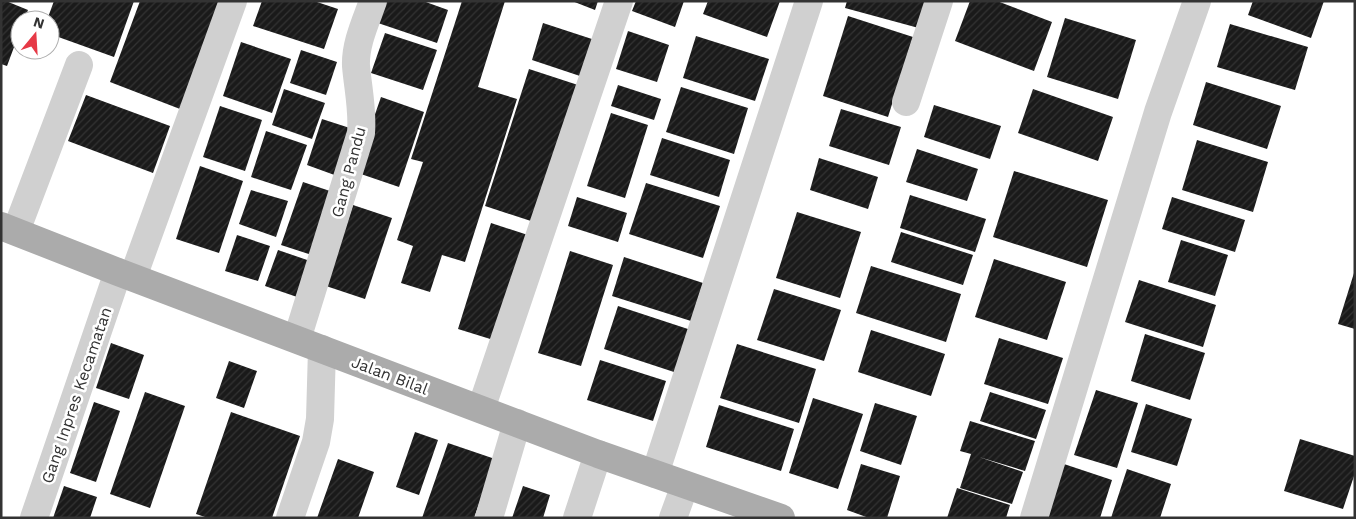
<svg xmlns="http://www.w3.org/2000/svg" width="1356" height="519" viewBox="0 0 1356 519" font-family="'Work Sans',sans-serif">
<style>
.building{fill:url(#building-hatch)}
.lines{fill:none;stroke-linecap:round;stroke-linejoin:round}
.minor{stroke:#d0d0d0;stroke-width:28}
.major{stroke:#ababab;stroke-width:28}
.labels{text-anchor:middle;stroke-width:5;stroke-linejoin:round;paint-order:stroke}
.street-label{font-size:16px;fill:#333;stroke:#fff}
</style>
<defs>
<pattern id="building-hatch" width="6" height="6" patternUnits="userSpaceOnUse" patternTransform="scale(1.25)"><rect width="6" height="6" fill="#1a1a1a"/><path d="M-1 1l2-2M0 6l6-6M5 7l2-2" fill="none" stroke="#333"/></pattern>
</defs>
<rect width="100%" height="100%" fill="#fff"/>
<!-- building -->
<path class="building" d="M1,1H6L28,10L24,20H20V31L7,66L1,64Z
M54,1H134L114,57L50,34V20H47Z
M140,1H220L180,109L110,82Z
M262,1H314L338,9L324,49L253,26Z
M382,1H423L448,10L437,43L375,22Z
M462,1H505L478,87L517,99L465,262L442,255L430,292L401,283L413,246L397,240L423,162L411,159Z
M572,1H598L595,10Z
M636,1H684L675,27L632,11Z
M708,1H780L767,37L703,14Z
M847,1H934L926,30L845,8Z
M970,1H997L1052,22L1034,71L955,41Z
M1253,1H1324L1311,38L1248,15Z
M848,16L913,37L888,117L823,96Z
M1065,18L1136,40L1118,99L1047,77Z
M543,23L598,41L586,78L532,60Z
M1230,24L1308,47L1295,90L1217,67Z
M628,31L669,45L657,82L616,69Z
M385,33L437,50L423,90L371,73Z
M696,36L769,59L755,101L683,78Z
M241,42L291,59L272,113L223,96Z
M301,50L337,62L326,95L290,83Z
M529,69L581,86L537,223L485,206Z
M1206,82L1281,106L1267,149L1193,125Z
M618,85L661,99L654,120L611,106Z
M681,87L748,108L734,154L666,132Z
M284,89L325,103L312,139L272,125Z
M1033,89L1113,117L1098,161L1018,133Z
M86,95L170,126L153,173L68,141Z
M381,97L424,112L399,187L355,172Z
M934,105L1001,126L990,159L924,137Z
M220,106L262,120L245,171L203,157Z
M841,109L901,127L889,165L829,146Z
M611,113L648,125L625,198L587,186Z
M322,119L356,130L340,177L307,165Z
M266,131L307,145L291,190L251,177Z
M662,138L730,160L719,197L650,175Z
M1197,140L1268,162L1253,212L1182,190Z
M917,149L978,169L967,201L906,182Z
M819,158L878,177L868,209L810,190Z
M200,166L243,181L219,253L176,239Z
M1014,171L1108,200L1087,267L993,237Z
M303,182L339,194L318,257L281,245Z
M646,183L720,206L703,258L629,234Z
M251,190L288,201L276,237L239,224Z
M910,195L986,219L975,252L900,228Z
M577,197L627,213L618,242L568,226Z
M1172,197L1245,220L1235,252L1162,229Z
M353,205L392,218L365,299L326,286Z
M797,212L861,232L840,298L776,278Z
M491,223L534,237L500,342L458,329Z
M901,232L973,255L963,285L891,262Z
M237,235L270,246L258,281L225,271Z
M1181,240L1228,255L1215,296L1168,282Z
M278,250L313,262L300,298L265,286Z
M570,251L613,265L581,366L538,353Z
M624,257L703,283L691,321L612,296Z
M994,259L1066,282L1047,340L975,317Z
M871,266L961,294L946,342L856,313Z
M1354,273H1355V329L1338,324Z
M1139,280L1216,305L1203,347L1125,322Z
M774,289L841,310L824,361L757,340Z
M618,306L691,330L677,373L604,349Z
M871,330L945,354L931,396L858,372Z
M1145,334L1205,353L1190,400L1131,381Z
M999,338L1063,358L1048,404L984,384Z
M111,343L144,355L129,399L96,388Z
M737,344L816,369L799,423L720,398Z
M600,360L666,381L653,421L587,400Z
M229,361L257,371L244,408L216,398Z
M1096,390L1138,403L1117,468L1074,455Z
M145,392L185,406L150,508L110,494Z
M990,392L1046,410L1036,439L980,421Z
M813,398L863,414L838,489L789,473Z
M94,402L120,411L96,482L70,473Z
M875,403L917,416L901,465L860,451Z
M1146,404L1192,419L1177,466L1131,452Z
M719,405L794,429L781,471L706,447Z
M231,412L300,436L272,518H208L196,514Z
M970,421L1035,441L1025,471L979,457L1023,472L1012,504L960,488L971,454L960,451Z
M415,432L438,440L419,495L396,487Z
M1300,439L1355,456V473L1343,509L1284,491Z
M448,443L495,459L474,518H422Z
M338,459L374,472L358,518H317Z
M1061,463L1112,480L1100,518H1044Z
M861,464L900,476L887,518H869L847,510Z
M1127,469L1171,484L1160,518H1111Z
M64,486L97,497L90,518H53Z
M523,486L550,495L543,518H512Z
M957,488L1010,505L1006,518H947Z"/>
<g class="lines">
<!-- minor -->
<path class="minor" d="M906,102L939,1
M16,231L79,65
M133,277L233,1
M297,339L361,133C363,110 358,89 356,66C355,44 366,21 373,1
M481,409L619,1
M655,474L809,1
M34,518L118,272
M290,518L316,442L320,419L322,349
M489,518L517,423
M577,518L598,454
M673,518L685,485
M1034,518L1158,112L1197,1"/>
<!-- major -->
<path class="major" d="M1,226L118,272L598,454L781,518"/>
</g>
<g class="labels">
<!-- street labels -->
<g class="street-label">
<text transform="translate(348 172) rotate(-75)" y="6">Gang Pandu</text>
<text transform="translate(390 375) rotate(21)" y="6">Jalan Bilal</text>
<text transform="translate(76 395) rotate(-71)" y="6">Gang Inpres Kecamatan</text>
</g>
</g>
<!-- border -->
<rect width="1356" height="519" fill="none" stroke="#333333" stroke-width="5"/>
<!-- north arrow -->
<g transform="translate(35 35) rotate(18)"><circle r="24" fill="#ffffff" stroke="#adadad"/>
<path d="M0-4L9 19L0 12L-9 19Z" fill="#e63946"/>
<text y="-8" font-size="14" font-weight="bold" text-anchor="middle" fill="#333333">N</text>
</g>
</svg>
